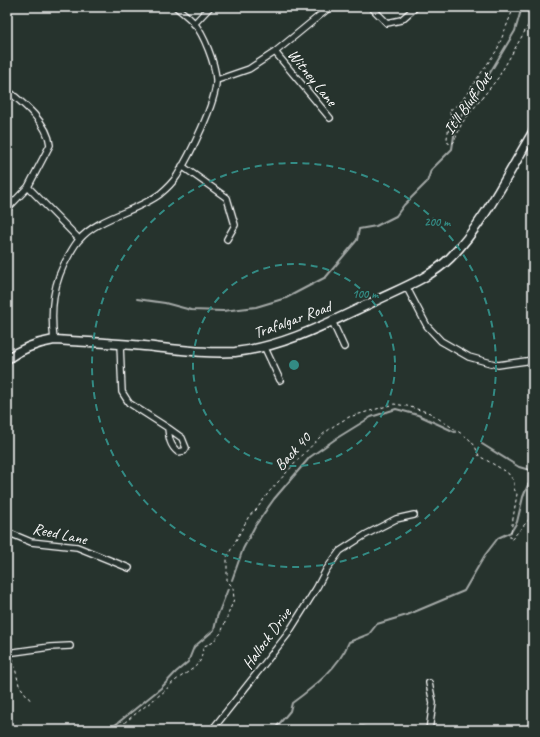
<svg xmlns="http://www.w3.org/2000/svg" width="540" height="737" viewBox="0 0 540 737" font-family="Caveat,sans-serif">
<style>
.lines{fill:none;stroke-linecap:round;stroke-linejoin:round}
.stream{stroke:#a4a9a7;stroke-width:2}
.street-casing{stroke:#fff;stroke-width:8}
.secondary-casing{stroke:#fff;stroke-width:11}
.path{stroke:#fff;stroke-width:1;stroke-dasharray:3 3;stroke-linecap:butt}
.street{stroke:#26332d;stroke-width:5.5}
.secondary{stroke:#26332d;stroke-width:8}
.ring{fill:none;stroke:#338b84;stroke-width:2;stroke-dasharray:7 5}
.labels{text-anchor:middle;stroke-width:3;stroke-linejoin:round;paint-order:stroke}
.street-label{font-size:16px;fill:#fff;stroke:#26332d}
.centre{fill:#338b84;stroke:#26332d;stroke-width:2}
.ring-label{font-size:12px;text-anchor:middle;font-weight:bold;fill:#338b84;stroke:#26332d;stroke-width:3;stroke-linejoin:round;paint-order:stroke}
</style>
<rect width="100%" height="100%" fill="#26332d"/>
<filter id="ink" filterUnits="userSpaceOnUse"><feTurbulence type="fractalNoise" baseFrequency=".025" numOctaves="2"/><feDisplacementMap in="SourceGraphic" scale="8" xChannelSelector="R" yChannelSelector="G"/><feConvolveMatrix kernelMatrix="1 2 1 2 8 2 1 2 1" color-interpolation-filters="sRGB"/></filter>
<g filter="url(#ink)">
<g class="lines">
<!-- stream -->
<path class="stream" d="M137,299L165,303L191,310L223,311L256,307L286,298L326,277L357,240L359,229L376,226L396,216L404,205L427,182L431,170L452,149L456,123L482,86L515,31L522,7
M482,444L519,467L533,471
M232,580L243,549L255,526L274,499L310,457L337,438L371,417L396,409L418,415L455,432
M109,730L161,688L176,672L188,662L194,647L214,630L217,617L228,589
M274,730L290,711L292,703C314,687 339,667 349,642L369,634L377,624L407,615L464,591L485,555L498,538L511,532L517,522L523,497L528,485L533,480"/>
<defs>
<path id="street" d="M371,7L387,23L401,20L416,7
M194,24L210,7
M275,52L330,118
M217,80L249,69L275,52L330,7
M7,90C23,103 48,123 50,145L28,187L7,209
M182,166L227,198L235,225L227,239
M28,187L79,239
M406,286L427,326L441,341L469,357L498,365L533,360
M332,321L344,347
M54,340C50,309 53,282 69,255C72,250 75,244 79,240C98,217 136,212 160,194C166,189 173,182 177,176C188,158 218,100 216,79C215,63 204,35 194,23C189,17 182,12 176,7
M120,344L122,392L129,403L168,428C169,438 170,446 178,452L184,451L186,448L182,438L168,428
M264,346L280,380
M7,532L31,542L77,547L129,568
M7,653L50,647L70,646
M429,683L433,703L429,730
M212,730L287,635L316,589L326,570L340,551L365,535L396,519L414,515
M362,730H363"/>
<path id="secondary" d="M7,359C22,348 36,343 54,340C84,342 114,343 144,346C174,349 205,354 235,352C283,347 328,323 371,303C397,290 429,279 450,258C483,225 509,172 533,132"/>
</defs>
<!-- street casing -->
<use href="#street" class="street-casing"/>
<!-- secondary casing -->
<use href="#secondary" class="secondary-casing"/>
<!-- path -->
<path class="path" d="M514,7L497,50L461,102L449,111L451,115L447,138L448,143L451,144L454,142L462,123L498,78L533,17
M13,659L19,685L31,701
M115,730L166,690C175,677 192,673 200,661C202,657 202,651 204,646L212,643L221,633L234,599L233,588L227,580V557L249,516L256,510L269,492L297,461L322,435L335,425L349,417L394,404L407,406L430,413L468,438L475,446L479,456L507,472L514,481V489L517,494L510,537L511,540L533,515"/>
<!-- street -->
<use href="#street" class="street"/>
<!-- secondary -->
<use href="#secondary" class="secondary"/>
</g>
</g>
<!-- distance rings -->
<g class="ring">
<circle cx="294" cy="365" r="101"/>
<circle cx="294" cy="365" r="202"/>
</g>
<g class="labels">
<!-- street labels -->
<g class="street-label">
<text transform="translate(313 77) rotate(51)" y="6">Witney Lane</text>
<text transform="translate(467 103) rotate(-55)" y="6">It'll Bluff Out</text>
<text transform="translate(292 319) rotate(-20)" y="6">Trafalgar Road</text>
<text transform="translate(292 451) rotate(-47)" y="6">Back 40</text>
<text transform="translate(60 533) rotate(12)" y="6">Reed Lane</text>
<text transform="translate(266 638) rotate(-54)" y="6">Hallock Drive</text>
</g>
</g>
<circle cx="294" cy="365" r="6" class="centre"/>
<g class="ring-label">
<text x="437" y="226">200 m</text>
<text x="365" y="298">100 m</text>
</g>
<!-- margin -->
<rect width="540" height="737" fill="none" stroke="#26332d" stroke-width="24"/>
<rect x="12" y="12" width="516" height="713" fill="none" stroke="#fff" stroke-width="1.5" filter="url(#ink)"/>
</svg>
